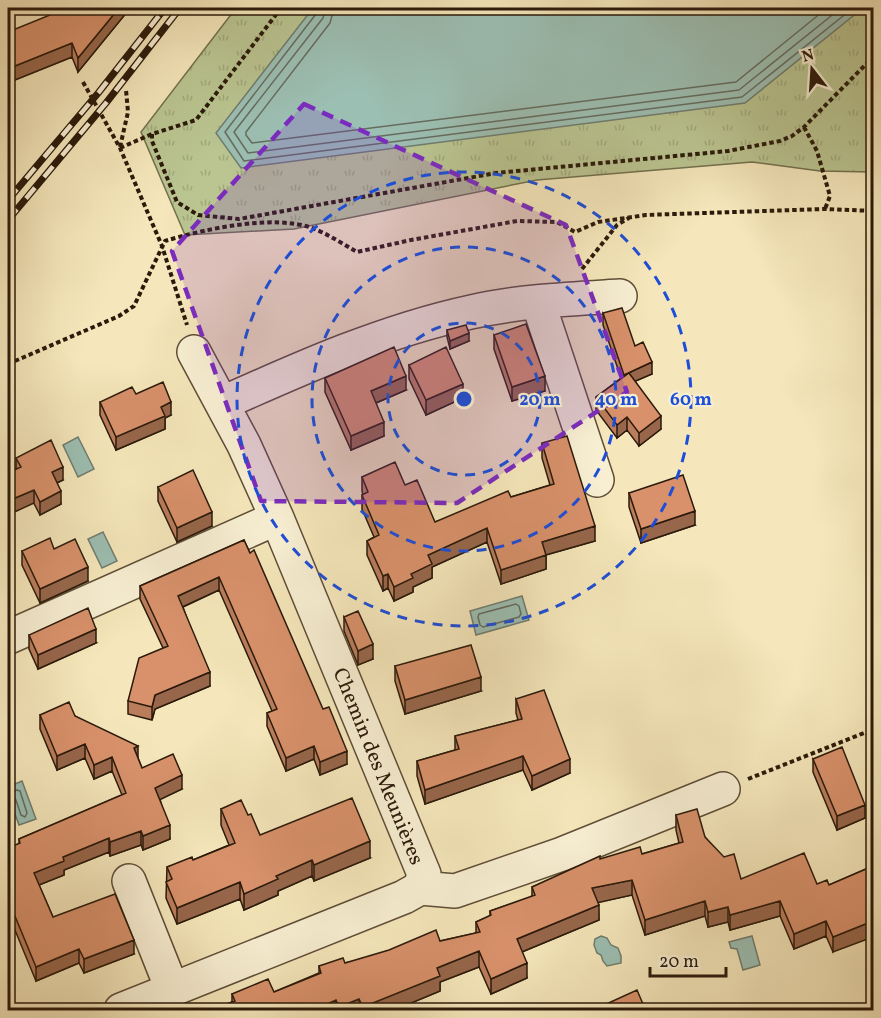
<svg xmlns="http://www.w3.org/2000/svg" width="881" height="1018" viewBox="0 0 881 1018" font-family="Vollkorn,serif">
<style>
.grass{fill:url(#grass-tufts);stroke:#72704e;stroke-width:1.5}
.water{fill:#9cbfb3;stroke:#6f7d70;stroke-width:1.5}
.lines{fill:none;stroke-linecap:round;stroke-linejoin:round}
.shore{stroke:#646c5f;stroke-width:1.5}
.minor-casing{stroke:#5e4d37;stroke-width:36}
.path{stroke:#2b1a0b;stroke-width:4;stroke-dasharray:4.5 3;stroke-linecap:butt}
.minor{stroke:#f8efd3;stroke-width:33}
.rail-casing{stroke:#2b1a0b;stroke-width:7}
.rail{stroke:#f8efd3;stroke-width:4.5;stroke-dasharray:14;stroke-linecap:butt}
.wall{fill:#ba7d5c;stroke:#2b1a0b;stroke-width:1.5}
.shaded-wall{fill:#97664b;stroke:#2b1a0b;stroke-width:1.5}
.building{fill:#d8916b;stroke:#2b1a0b;stroke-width:1.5}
.marked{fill:#7b2cbf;fill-opacity:0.2;stroke:#7b2cbf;stroke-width:4.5;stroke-dasharray:12 8;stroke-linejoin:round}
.ring{fill:none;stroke:#1d4ed8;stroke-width:3;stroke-dasharray:10 8}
.labels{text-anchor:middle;stroke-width:4.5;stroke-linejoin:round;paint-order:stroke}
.street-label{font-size:21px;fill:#2b1a0b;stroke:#f8efd3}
.centre{fill:#1d4ed8;stroke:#f8efd3;stroke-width:3}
.ring-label{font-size:18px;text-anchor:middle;font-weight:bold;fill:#1d4ed8;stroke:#f8efd3;stroke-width:4.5;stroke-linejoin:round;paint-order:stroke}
</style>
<defs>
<pattern id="grass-tufts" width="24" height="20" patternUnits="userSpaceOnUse" patternTransform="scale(1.5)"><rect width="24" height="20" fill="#bac591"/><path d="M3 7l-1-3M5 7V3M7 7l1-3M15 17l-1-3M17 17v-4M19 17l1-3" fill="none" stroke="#a0a97c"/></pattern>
</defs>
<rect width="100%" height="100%" fill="#f5e7bb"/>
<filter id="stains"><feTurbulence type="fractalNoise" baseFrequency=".00333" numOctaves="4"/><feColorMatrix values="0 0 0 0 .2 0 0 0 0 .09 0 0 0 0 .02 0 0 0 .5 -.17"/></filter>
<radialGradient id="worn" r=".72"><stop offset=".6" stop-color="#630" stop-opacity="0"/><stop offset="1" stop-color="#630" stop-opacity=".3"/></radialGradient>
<!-- grass -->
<path class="grass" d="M236,8H873V172L820,171L752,162L537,180L294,229L185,235L141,132Z"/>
<!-- water -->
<path class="water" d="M313,8H863L745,103L241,168L216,133Z
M78,437L94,469L78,477L63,445Z
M103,532L117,561L102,568L88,539Z
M522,596L529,620L476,635L470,611Z
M22,781L36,819L19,825L8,795V787Z
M601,936L607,938L611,945L618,948L621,956V963L607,966L603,961L601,955L597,953L594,945L595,939Z
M752,936L760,965L743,970L737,949L731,948L729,942Z"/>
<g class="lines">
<!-- shore -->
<path class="shore" d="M318,8L316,14L225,132L244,161L742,97L853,8
M325,8L323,18L234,132L248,153L739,90L841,8
M334,8L330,23L246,132V135L252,143L736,82L827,8
M516,604L519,606L521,614L519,617L483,627L480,625L478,617L479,614Z
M17,790L20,791L27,813L25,817L21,815L16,800L11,795L12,792Z"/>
<defs>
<path id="minor" d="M538,302L597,480
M223,403C303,367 384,331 471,312C520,301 570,299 620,296
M9,637L277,518
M129,881L172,989
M420,888L455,891L562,854L723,789
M121,1010L404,897L420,888L424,874L277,518L244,445L194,352"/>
</defs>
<!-- minor casing -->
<use href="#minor" class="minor-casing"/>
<!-- path -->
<path class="path" d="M83,82L120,148L162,246L187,325
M804,127L817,151L830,196L825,209
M152,134V141L177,202L198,215L239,219L496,173L728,151L780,141L792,136L804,127L874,56
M120,147L128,112L126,90
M120,148L152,134L196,120L281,8
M582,269L617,225L629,218
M8,364L119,316L134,306L165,241C204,229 274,214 312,228C328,234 343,244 357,252L411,240L517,221L557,222L575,232L598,222L646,215L825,209L874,211
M748,779L874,729"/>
<!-- minor -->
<use href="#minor" class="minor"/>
<defs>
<path id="rail" d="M8,200L99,92L165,8
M8,220L106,103L180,8"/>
</defs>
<!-- rail casing -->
<use href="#rail" class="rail-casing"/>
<!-- rail -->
<use href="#rail" class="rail"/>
</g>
<!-- wall -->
<path class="wall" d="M127,8V12L78,72L72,57L10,82L8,75V32Z
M603,313L635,346L652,374L635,381L661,429L639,446L627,430L617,438L596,410V397L621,378L603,325Z
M447,330L469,341L450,349L447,337Z
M494,335L545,391L512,401L494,349Z
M409,365L463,398L426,415L409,379Z
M325,378L406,390L376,403L384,436L351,450L325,392Z
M136,394L171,415L165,418V429L116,450L100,415V402Z
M542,443L595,541L546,555V569L501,584L487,542L432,567V578L413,587V592L394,601L388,588L383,591L367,555V541L374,537L362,509V495H363L362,491V477L405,485L435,522L511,497L550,485L542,458Z
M16,458L63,480L57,483L61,504L40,515L16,469Z
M158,487L212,526L177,542L158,501Z
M629,493L695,525L641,543L629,507Z
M244,540L347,764L320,775L314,759L286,771L267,726V713L272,711L219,590L183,607L210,686L155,709L152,720L128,714V701L163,648L140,599V586Z
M54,549L88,581L40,603L22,565V551Z
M344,617L373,659L358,665L344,631Z
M29,635L96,643L38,669L29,649Z
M395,666L481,691L405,714L395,681Z
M516,699L570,773L532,790L523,770L425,804L417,776V761L455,750V736L518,720L516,713Z
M40,715L75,716L138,758L142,768L182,789L160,799L170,839L143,850L141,845L110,856L109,852L64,870V875L39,885L53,917L134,954L84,973L79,963L36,981L10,918L8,919V848L19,844V839L122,795L112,771L94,779L85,758L57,770L40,729Z
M813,759L865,818L837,830L813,772Z
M221,809L248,815L260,835L370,858L314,881L312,876L278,891V895L244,910L240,899L177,924L166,898L167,867L193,860L229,845L221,825Z
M676,815L705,837L741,879L829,885L873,866L833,952L826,936L794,949L780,916L730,930L728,922L708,927L705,916L645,935L632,895L598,902L599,920L522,952L527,978L491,994L479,967L440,982V991L392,1011H217L224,1009V1005L232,1002V994L274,992L319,973V966L345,963L440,941L476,933V922L490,916V911L532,897V887L600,859L642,854L679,843L676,830Z"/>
<!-- shaded-wall -->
<path class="shaded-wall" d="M119,8H127V12L78,72V58Z
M72,43V57L10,82V68Z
M469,333V341L450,349V341Z
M652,362V374L624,386V375Z
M406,376V390L371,405V391Z
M545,376V391L512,401V387Z
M463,384V398L426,415V400Z
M171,402V415L165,418V429L116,450V437L161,407Z
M661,416V429L639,446V433Z
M627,417V430L617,438V425Z
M384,422V436L351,450V436Z
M63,467V480L52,485V472Z
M34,490V503L8,515V501Z
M61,491V504L40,515V502Z
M695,511V525L641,543V529Z
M212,512V526L177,542V528Z
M595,526V541L542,556V542Z
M487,528V542L432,567V578L413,587V592L394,601V587L411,574L428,555Z
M546,555V569L501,584V570Z
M88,567V581L40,603V589Z
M388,574V588L383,591V576Z
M219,577V590L178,609V596Z
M96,629V643L38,669V655Z
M373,644V659L358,665V651Z
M210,672V686L155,709L152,720V707L155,695Z
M481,677V691L405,714V700Z
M85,744V758L57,770V756Z
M138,746V760L134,748Z
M314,746V759L286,771V758Z
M347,751V764L320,775V762Z
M523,756V770L425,804V790Z
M112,757V771L94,779V765Z
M570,759V773L532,790V776Z
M182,775V789L155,802V788Z
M865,805V818L837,830V816Z
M170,825V839L143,850V836Z
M141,831V845L110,856V842Z
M109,838V852L64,870V875L34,887V873L63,857Z
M370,841V858L314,881V865Z
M312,860V876L278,891V895L244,910V894L276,876Z
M632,880V895L592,904V888Z
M240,882V899L177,924V908Z
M705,901V916L645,935V920Z
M780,901V916L730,930V915Z
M10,904V918L8,919V906Z
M599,905V920L517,954V939Z
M728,907V922L708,927V912Z
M826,921V936L794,949V934Z
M873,921V937L833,952V937Z
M134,940V954L84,973V959Z
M79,949V963L36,981V967Z
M479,951V967L440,982V991L392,1011H363V1007L437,968Z
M527,963V978L491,994V979Z
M359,999V1011H339V1007Z
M336,1000V1011H312Z"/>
<!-- building -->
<path class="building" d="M67,8H119L78,58L72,43L10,68L8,61V32Z
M622,308L635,346L643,342L652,362L624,375L603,313Z
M526,324L545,376L512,387L494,335Z
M466,325L469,333L450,341L447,330Z
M394,347L406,376L371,391L384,422L351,436L325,378Z
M446,347L463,384L426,400L409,365Z
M629,373L661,416L639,433L627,417L617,425L596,397Z
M163,382L171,402L161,407L165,416L116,437L100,402L132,387L136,394Z
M567,436L595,526L542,542L546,555L501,570L487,528L428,555L432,564L411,574L413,578L394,587L388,574L383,576L367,541L379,535L362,495L368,492L362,477L395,462L405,485L417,480L435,522L508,491L511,497L554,484L542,443Z
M51,440L63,467L52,472L61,491L40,502L34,490L8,501V473L21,467L16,458Z
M193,470L212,512L177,528L158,487Z
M683,475L695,511L641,529L629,493Z
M50,538L54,549L75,539L88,567L40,589L22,551Z
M244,540L250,553L254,550L323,709L329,707L347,751L320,762L314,746L286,758L267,713L277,709L219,577L178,596L210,672L155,695L152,707L128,701L139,658L168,646L140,586Z
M88,608L96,629L38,655L29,635Z
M358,611L373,644L358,651L344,617Z
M471,645L481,677L405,700L395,666Z
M544,690L570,759L532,776L523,756L425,790L417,761L459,749L455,736L522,719L516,699Z
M69,702L75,716L138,746L134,748L142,768L173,754L182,775L155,788L170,825L143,836L141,831L110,842L109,838L63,857L64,861L34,873L53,917L115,894L134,940L84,959L79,949L36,967L10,904L8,906V848L20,843L19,839L126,793L112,757L94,765L85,744L57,756L40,715Z
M842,747L865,805L837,816L813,759Z
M352,798L370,841L314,865L312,860L276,876L278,879L244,894L240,882L177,908L166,882L172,879L167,867L192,857L193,860L235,843L221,809L241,800L248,815L251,814L260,835Z
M697,809L705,837L724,857L734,854L741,879L804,853L817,884L827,880L829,885L873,866V921L833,937L826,921L794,934L780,901L730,915L728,907L708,912L705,901L645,920L632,880L592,888L599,905L517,939L527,963L491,979L479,951L437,968L440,976L363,1007L359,999L339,1007L336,1000L312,1011H217L225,1008L224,1005L235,1001L232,994L268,979L274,992L321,973L319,966L343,958L345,963L389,950L436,930L440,941L480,932L476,922L491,915L490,911L535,895L532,887L600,856V859L640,847L642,854L683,842L676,815Z
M637,990L646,1011H591Z
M709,1006L711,1011H700Z"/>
<!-- marked area -->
<path class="marked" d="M304,104L566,225L627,392L457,503L261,501L172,251Z"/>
<!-- distance rings -->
<g class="ring">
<circle cx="464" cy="399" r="76"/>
<circle cx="464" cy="399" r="152"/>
<circle cx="464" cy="399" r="227"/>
</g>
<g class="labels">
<!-- street labels -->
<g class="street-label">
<text transform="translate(379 766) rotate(68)" y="7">Chemin des Meunières</text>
</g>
</g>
<circle cx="464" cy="399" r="9" class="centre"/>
<g class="ring-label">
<text x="540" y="405">20 m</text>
<text x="616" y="405">40 m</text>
<text x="691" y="405">60 m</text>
</g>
<!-- margin -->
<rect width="881" height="1018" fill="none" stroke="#f5e7bb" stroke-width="30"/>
<rect x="9" y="9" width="863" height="1000" fill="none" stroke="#2b1a0b" stroke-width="3"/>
<rect x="15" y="15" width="851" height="988" fill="none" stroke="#2b1a0b" stroke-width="1.5"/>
<!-- north arrow -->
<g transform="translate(812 69) rotate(343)" stroke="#f8efd3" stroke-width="4.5" paint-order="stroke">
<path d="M0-4.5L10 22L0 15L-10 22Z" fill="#2b1a0b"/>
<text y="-9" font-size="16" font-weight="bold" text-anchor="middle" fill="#2b1a0b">N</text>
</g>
<!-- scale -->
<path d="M650 967v9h76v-9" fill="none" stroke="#2b1a0b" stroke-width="3"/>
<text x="659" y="967" font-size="18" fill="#2b1a0b" stroke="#f8efd3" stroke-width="4.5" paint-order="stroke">20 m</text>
<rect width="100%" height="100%" filter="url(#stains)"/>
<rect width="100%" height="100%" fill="url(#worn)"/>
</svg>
